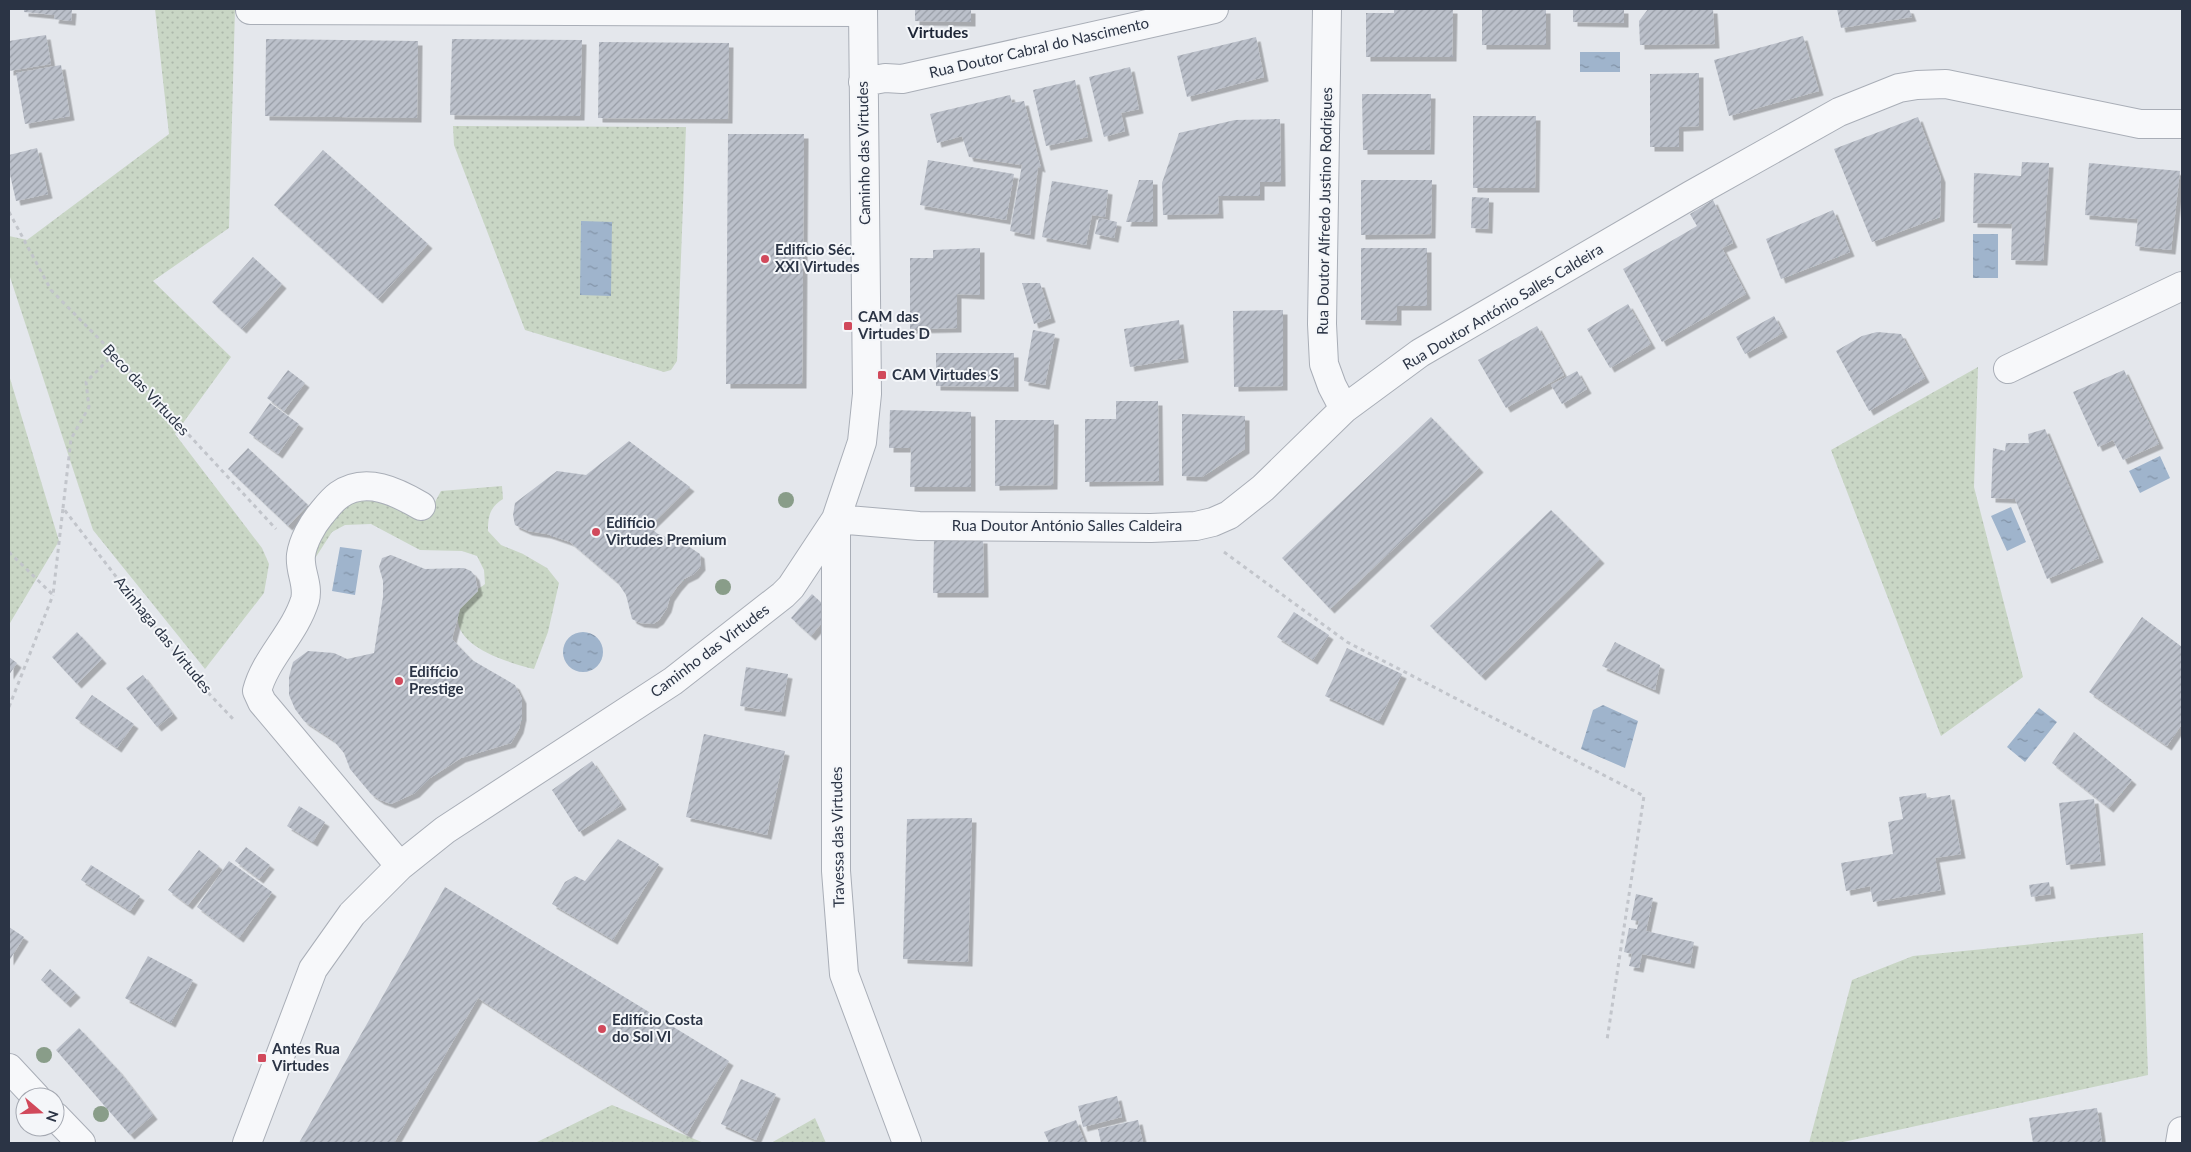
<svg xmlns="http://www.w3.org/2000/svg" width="2191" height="1152" viewBox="0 0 2191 1152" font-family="Lato,sans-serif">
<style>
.grass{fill:url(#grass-dots)}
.water{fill:url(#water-ripples)}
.building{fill:url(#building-hatch);filter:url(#shadow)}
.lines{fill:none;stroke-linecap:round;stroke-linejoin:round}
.minor-casing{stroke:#a9aeb7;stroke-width:30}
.path{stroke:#c2c5cb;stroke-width:3;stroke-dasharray:4 4;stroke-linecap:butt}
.minor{stroke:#f7f8fa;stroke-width:28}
.tree{fill:#899d89}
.poi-dot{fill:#d1495b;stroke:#f4f6f9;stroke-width:2}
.labels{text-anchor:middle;stroke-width:4;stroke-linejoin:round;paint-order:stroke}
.street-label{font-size:15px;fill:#2b3445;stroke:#f4f6f9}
.poi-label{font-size:15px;font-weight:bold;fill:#2b3445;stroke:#f4f6f9;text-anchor:start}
.neighbourhood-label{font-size:16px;font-weight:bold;fill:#1d2536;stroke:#f4f6f9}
</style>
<defs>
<pattern id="grass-dots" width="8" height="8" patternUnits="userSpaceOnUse" patternTransform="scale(1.25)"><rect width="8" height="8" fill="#c9d6c5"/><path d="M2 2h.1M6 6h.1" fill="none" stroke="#adb8ab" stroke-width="1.8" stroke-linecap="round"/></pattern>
<pattern id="water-ripples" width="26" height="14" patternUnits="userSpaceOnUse" patternTransform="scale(1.25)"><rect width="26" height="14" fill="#9fb4cc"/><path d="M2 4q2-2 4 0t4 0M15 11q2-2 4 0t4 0" fill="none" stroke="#8293a7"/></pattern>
<pattern id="building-hatch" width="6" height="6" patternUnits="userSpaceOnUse" patternTransform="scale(1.25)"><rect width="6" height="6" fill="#bbc0ca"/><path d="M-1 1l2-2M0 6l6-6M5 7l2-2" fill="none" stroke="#989da6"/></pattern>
<filter id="shadow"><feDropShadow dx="4.5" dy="4.5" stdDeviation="0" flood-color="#0004"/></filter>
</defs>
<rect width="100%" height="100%" fill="#e4e7ec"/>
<!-- grass -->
<path class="grass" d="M155,9H235L229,228L153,281L231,357L175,434L262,548L269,564L264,593L205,669L93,530L9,274V236L27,240L169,134Z
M453,126L686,127L677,361L671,370L664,372L525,330L454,145Z
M1978,367L1974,487L2023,677L1941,736L1831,450Z
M9,375L59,541L10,623L9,622Z
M502,486L503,499C490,507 488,516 488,531L501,545L523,554L547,568L559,583L548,632L534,669C506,662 437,642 464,601C468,594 479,589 485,584L484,570L477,556L462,551L420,550L371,524L345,525L332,532L312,563L317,539L343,507L366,497L382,501L425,520L441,491Z
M2143,933L2148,1075L1839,1143H1809L1852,980L1913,956Z
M612,1105L704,1143H535Z
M815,1118L826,1143H771Z"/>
<!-- water -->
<path class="water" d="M1580,52H1620V72H1580Z
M581,221L612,222L611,296L580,295Z
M1973,234H1998V278H1973Z
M2160,456L2170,478L2140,493L2129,471Z
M2011,507L2026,542L2007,551L1991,516Z
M340,547L362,550L355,595L332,591Z
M563 652a20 20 0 1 1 40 0a20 20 0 1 1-40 0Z
M1603,705L1638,721L1625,768L1581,749L1593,710Z
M2039,708L2057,722L2025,762L2007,747Z"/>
<!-- building -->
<path class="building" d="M24,9H72L71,21L54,19L55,15L24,12Z
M915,9H971V22L915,21Z
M1394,9H1453L1452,57H1366V13H1394Z
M1482,9H1546V45H1482Z
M1573,9H1624V23L1573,22Z
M1648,9H1713L1715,44L1640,45L1639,21Z
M1837,9H1909L1912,17L1841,28Z
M46,35L51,64L9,71V41Z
M1803,36L1819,91L1729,116L1714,60Z
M1256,37L1264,77L1187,97L1177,56Z
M266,39L418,41L417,118L265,116Z
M452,39L582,40L580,116L450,115Z
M599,42L729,43L728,119L598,118Z
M61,65L70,116L25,124L16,73Z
M1130,67L1139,109L1121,113L1125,131L1104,137L1089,77Z
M1699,73V126L1679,127V147H1650V74Z
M1075,80L1088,137L1046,146L1033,90Z
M1362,94H1431L1430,150H1363Z
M1010,95L1012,103L1024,101L1041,168L1038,167L1030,235L1010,231L1022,165L969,157L962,136L937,143L930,114Z
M1473,116H1536L1535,188H1473Z
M1918,117L1941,178L1940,217L1872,242L1834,149Z
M1280,119L1281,182H1260V196H1218L1219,214L1163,215L1162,183L1179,133L1235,120Z
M728,134H804L802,384H726Z
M37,148L48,194L16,201L9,170V155Z
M323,150L428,244L378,299L274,205Z
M928,160L1014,174L1006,220L920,205Z
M2022,162L2049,163L2043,261L2011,260L2012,224L1973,223L1974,173L2021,176Z
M2089,163L2180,171L2171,250L2135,246L2138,219L2085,215Z
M1139,180H1153V222H1126Z
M1361,180H1432L1431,234L1361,235Z
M1052,181L1108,190L1105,217L1092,215L1086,245L1042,237Z
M1472,197L1489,198L1488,229L1471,228Z
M1713,200L1733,243L1722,248L1746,294L1662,342L1623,269L1697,226L1690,214Z
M1833,210L1850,252L1781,279L1766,239Z
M1099,218L1117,222L1114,238L1095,234Z
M980,248V295L957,294V328L910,329V258H933V250Z
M1361,248H1427V306H1397V321L1361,320Z
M253,257L282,284L242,329L212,302Z
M1022,283H1040L1051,318L1034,324Z
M1628,304L1651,344L1610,368L1587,329Z
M1283,310V386L1234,387L1233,311Z
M1774,316L1783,333L1745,354L1736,337Z
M1179,320L1184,358L1130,367L1124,329Z
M1537,326L1564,375L1506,408L1478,360Z
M1033,330L1055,334L1045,385L1024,381Z
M1877,332L1901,334L1925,378L1869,411L1836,351L1862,336Z
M936,353H1014V387L936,386Z
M288,370L305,383L284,411L267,398Z
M2124,370L2159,444L2123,460L2113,440L2098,447L2073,392Z
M1577,371L1587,389L1562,404L1551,385Z
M1116,401H1158L1159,481L1085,482V419H1116Z
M270,403L299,424L278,454L249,433Z
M890,410L971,412V487H910L911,448H889Z
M1182,414L1245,416V449L1202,477L1182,476Z
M1431,417L1479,468L1330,609L1282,558Z
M995,420H1054L1053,485L995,486Z
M2045,429L2099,558L2047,579L2015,499L1991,498L1993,448L2005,451L2006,443H2029L2028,434Z
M629,441L690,487L649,527L658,534L688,546L700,554L701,566L694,574L684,579L677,587L670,597L667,608L659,620L653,624L640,623L632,619L626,595L618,583L570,542L547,534L528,531L515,525L513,515L515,503L557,471L586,475Z
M248,448L308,505L288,526L228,469Z
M1551,510L1600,559L1481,676L1430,626Z
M934,538L983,539L984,593H933Z
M391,555L425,569L464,568L471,571L475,576L478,591L460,609L452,639L472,660L515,685L522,699V716L519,729L511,743L461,758L430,778L415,793L391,804L380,800L371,794L350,769L344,753L333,740L304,721L295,709L289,695V677L293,662L308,651L334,653L347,659L374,653L383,597V581L379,567L382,558Z
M812,594L831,612L811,636L791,618Z
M1294,612L1329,635L1313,660L1277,637Z
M2142,617L2182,647V724L2167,746L2089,692Z
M77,632L102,659L77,684L52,657Z
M1615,642L1660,665L1655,690L1602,666Z
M1347,648L1402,674L1379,721L1325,696Z
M9,657L17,663L9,675Z
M746,667L788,674L781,712L740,706Z
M143,675L173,714L157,727L126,688Z
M92,695L134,724L117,748L75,718Z
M2074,732L2132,780L2109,808L2052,763Z
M704,734L785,751L767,835L686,817Z
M592,761L622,805L579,832L552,790Z
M1926,793L1927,799L1950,795L1961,854L1935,858L1941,890L1873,902L1870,886L1846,891L1841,863L1893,854L1888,822L1903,819L1899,797Z
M2094,799L2101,861L2066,865L2059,803Z
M299,806L325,822L313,842L287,826Z
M972,818L968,962L903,959L907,819Z
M618,839L659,864L613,940L552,904L565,882L575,876L585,881Z
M246,847L270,865L259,879L235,861Z
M199,850L219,866L188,905L168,890Z
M229,861L272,892L239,938L197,907Z
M91,865L140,896L130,911L81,880Z
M2049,882L2051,894L2031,897L2029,885Z
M445,887L729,1061L687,1134L478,998L394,1143H299Z
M1636,894L1653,898L1646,931L1694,942L1690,964L1642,954L1639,968L1629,966L1632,954L1624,952L1629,928L1637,929L1639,921L1631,920Z
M9,927L24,937L9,961Z
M148,956L193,980L171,1023L125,998Z
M50,969L76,993L66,1003L41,980Z
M79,1028L118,1070L153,1115L130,1135L56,1050Z
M741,1079L776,1094L756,1140L721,1124Z
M1117,1096L1122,1117L1083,1127L1078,1106Z
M2097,1108L2102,1143H2033L2029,1118Z
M1076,1120L1085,1143H1049L1044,1132Z
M1138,1120L1143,1143H1101L1098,1129Z"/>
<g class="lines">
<defs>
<path id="minor" d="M1327,9L1322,324L1324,364L1332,386L1344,409
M250,10L863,12
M863,82L885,78L902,79L1214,9
M2008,369L2182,286
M836,519L919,526L1151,528L1196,526L1213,522L1229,515L1263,488L1344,409L1420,353L1691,195L1839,112L1899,88L1917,85L1946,84L2140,124H2182
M836,519V871L844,974L907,1143
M400,866L262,702L257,691C265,659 295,633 305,600C309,584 299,571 301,555C303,541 312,525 321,514C326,508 332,500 339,495C366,476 397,492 421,506
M9,1068L36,1097
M55,1116L81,1143
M247,1143L313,969L352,914L400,866L445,830L673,681L783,595L791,587L836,519L862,442L867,394L863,9
M2180,1143L2182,1131"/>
</defs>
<!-- minor casing -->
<use href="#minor" class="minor-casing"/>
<!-- path -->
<path class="path" d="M9,212L51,290L114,354L276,529
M63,508L71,439L89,407L86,382L114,354
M9,552L53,595L63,508L196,680L234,720
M1224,552L1347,642L1644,796L1607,1040
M9,707L53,595"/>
<!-- minor -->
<use href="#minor" class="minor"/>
</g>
<!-- trees -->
<g class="tree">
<circle cx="786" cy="500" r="8"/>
<circle cx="723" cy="587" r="8"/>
<circle cx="44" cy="1055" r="8"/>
<circle cx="101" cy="1114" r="8"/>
</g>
<!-- markers -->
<g class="poi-dot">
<circle cx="765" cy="259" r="5"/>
<rect x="843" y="321" width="10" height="10" rx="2.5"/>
<rect x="877" y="370" width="10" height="10" rx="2.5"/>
<circle cx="596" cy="532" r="5"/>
<circle cx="399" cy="681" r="5"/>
<circle cx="602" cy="1029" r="5"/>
<rect x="257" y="1053" width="10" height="10" rx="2.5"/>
</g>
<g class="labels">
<!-- street labels -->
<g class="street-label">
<text transform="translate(1039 48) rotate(-13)" y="5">Rua Doutor Cabral do Nascimento</text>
<text transform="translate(864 153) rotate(-91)" y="5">Caminho das Virtudes</text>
<text transform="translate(1325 211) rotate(-89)" y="5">Rua Doutor Alfredo Justino Rodrigues</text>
<text transform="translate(1503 307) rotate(-31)" y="5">Rua Doutor António Salles Caldeira</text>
<text transform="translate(146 390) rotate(47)" y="5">Beco das Virtudes</text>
<text x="1067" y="531">Rua Doutor António Salles Caldeira</text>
<text transform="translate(163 635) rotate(51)" y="5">Azinhaga das Virtudes</text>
<text transform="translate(710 651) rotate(-37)" y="5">Caminho das Virtudes</text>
<text transform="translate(838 837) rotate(-91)" y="5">Travessa das Virtudes</text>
</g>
<!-- poi labels -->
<g class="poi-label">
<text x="775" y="255">Edifício Séc.<tspan x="775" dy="17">XXI Virtudes</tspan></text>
<text x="858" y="322">CAM das<tspan x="858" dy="17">Virtudes D</tspan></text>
<text x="892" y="380">CAM Virtudes S</text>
<text x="606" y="528">Edifício<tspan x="606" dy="17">Virtudes Premium</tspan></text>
<text x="409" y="677">Edifício<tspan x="409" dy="17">Prestige</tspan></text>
<text x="612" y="1025">Edifício Costa<tspan x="612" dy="17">do Sol VI</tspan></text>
<text x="272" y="1054">Antes Rua<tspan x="272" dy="17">Virtudes</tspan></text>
</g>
<!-- neighbourhood labels -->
<g class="neighbourhood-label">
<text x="938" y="38">Virtudes</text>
</g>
</g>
<!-- border -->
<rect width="2191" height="1152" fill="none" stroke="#2b3445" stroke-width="20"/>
<!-- north arrow -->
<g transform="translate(40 1112) rotate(109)"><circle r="24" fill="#f4f6f9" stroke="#a4a8b1"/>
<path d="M0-4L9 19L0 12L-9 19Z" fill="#d1495b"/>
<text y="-8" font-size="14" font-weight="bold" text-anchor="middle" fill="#2b3445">N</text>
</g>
</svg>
